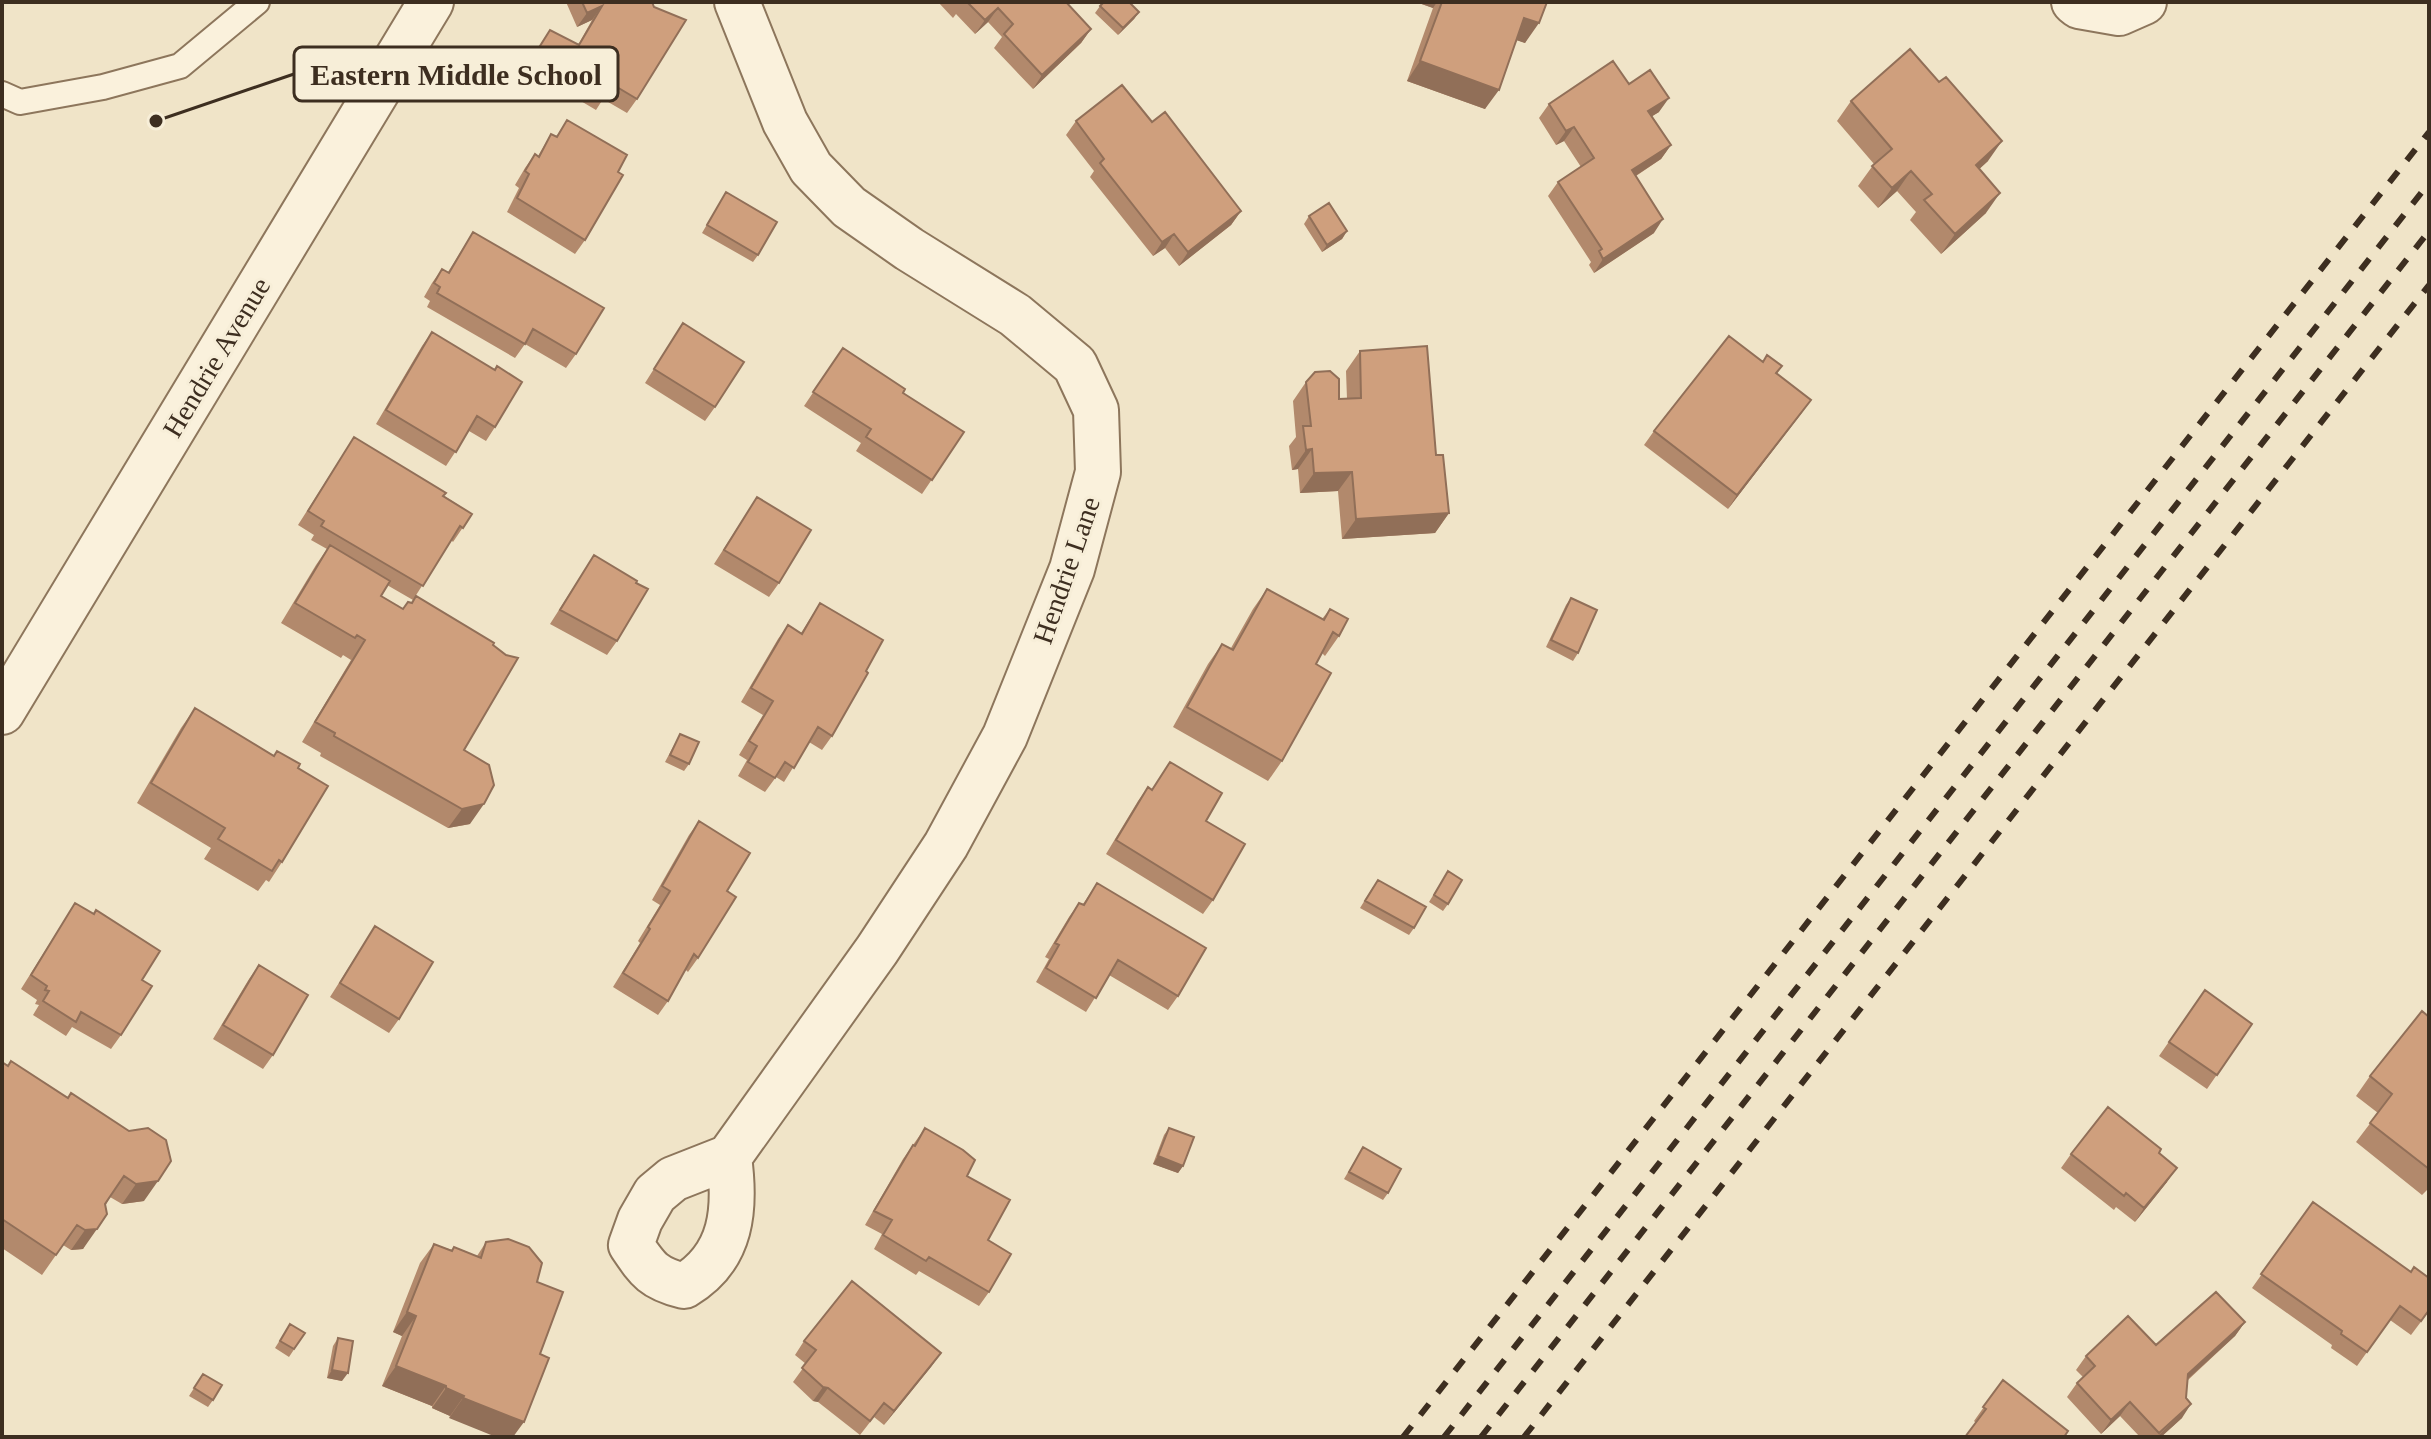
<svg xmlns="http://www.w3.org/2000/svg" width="2431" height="1439" viewBox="0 0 2431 1439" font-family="Georgia,serif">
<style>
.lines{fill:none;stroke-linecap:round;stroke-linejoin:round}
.service-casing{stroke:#8d765c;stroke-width:28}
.minor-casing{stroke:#8d765c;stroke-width:48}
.service{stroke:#faf1dc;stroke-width:24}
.minor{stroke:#faf1dc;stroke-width:44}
.rail{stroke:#3d2e20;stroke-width:6;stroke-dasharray:14 14;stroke-linecap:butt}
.wall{fill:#b2896c}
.shaded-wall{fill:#916f58}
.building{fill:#cf9f7d;stroke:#916f58;stroke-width:2}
.labels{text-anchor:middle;stroke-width:6;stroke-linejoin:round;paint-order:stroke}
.street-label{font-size:28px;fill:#3d2e20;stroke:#f7eed8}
.leader{fill:none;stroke:#3d2e20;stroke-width:3}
.callout-dot{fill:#3d2e20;stroke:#f7eed8;stroke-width:3}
.callout{fill:#f7eed8;stroke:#3d2e20;stroke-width:3}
.callout-label{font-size:30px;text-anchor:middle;font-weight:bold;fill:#3d2e20}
</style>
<rect width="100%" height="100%" fill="#f0e4c8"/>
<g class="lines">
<defs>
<path id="service" d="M2,94L20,102L103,87L180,66L257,2"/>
<path id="minor" d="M2074,2L2079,6L2119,13L2144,2
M2,712L431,2
M729,1157C736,1208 733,1257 684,1286C653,1278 648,1270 631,1245L640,1220L655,1194L673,1179L729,1157L877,950L946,845L1005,736L1072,569L1098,472L1096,410L1075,365L1015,315L909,249L849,207L811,168L785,122L737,2"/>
</defs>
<!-- service casing -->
<use href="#service" class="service-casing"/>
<!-- minor casing -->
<use href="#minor" class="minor-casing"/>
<!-- service -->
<use href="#service" class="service"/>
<!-- minor -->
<use href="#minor" class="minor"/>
<!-- rail -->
<path class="rail" d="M1403,1437L2429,132
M1444,1437L2429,183
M1481,1437L2429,231
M1524,1437L2429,285"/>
</g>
<!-- wall -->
<path class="wall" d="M566,2H652L637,99L627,113L603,99L596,110L525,68L550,30L578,45L592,20L577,27Z
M938,2H1066L1091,29L1081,43L1033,89L994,48L1002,37L988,22L975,34L956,14L953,18Z
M1416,2H1547L1525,43L1517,40L1485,109L1407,81L1433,8Z
M1100,6L1139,12L1134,19L1118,35L1095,13Z
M1629,84L1659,112L1652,116L1671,145L1661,159L1636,176L1654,233L1594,273L1589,265L1591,262L1548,196L1558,182L1581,167L1564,141L1556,145L1539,118L1549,104Z
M1851,101L1988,161L1979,169L1986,213L1941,254L1910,220L1916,212L1897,191L1878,208L1858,186L1874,164L1837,121Z
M567,120L618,172L585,240L575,254L507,212L519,188L515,185L525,168L535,154L538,156L551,134L556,137Z
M1076,121L1152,122L1241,211L1231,225L1179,266L1165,248L1153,256L1090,177L1094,171L1066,135Z
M726,192L758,255L753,262L702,233Z
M1309,216L1347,231L1342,239L1322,252L1304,224Z
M473,232L576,354L566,368L525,344L515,358L427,307L430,301L424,297L432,283L442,269L448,272Z
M683,323L715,407L705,421L645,383Z
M432,332L495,427L486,441L469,431L446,466L376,424L422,346Z
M843,348L903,393L964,432L922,494L856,451L861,443L804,406Z
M1360,351L1436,455L1449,513L1435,533L1342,539L1338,491L1300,493L1298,469L1292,470L1289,446L1296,437L1293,401L1306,382L1339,399H1347L1346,371Z
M1762,362L1782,366L1777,374L1811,400L1728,509L1644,445L1654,431Z
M354,437L472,514L453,542L451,540L413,600L387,585L381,596L403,609L411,603L416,596L493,645L464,750L470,824L448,828L320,756L321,753L302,742L351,660L343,655L341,658L281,623L316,565L327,549L311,540L314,535L298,525Z
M757,497L779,583L769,597L714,564Z
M594,555L617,641L607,655L550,624Z
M1267,589L1322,619L1330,609L1339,636L1325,656L1322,653L1316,664L1282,761L1268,781L1173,727L1208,664L1222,644L1231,648L1253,609Z
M1571,598L1578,653L1573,661L1546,647L1566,605Z
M820,603L832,736L822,750L809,742L784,782L776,777L765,792L738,776L747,760L739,755L763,715L741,702L778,639L788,625L801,633Z
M195,708L273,755L298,768L282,862L269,882L266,880L258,891L204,859L211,848L137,803L181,728Z
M680,734L689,764L684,771L665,762Z
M1170,762L1206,821L1213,900L1203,914L1106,854L1138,801L1148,787L1152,790Z
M699,821L727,891L698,958L688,972L685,969L668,1001L658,1015L613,987L640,943L638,941L660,905L652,900L689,835Z
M1448,871V904L1443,911L1429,902Z
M1097,883L1178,996L1168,1010L1109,975L1086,1012L1036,982L1049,959L1045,957L1069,917L1079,903L1083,904Z
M1373,887L1414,928L1409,935L1360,908Z
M75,903L142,980L121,1035L111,1049L72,1027L66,1036L33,1015L39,1005L35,1004L37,1000L21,989Z
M375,926L399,1019L389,1033L330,997Z
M259,965L273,1055L263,1069L213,1039L249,979Z
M2205,990L2252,1024L2207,1089L2159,1056Z
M2429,1017V1191L2427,1190L2422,1195L2356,1142L2378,1113L2356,1096L2370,1076Z
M2,1062L129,1131L144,1201L122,1204L110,1197L83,1249L71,1250L63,1245L42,1275L2,1248Z
M925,1128L967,1176L988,1240L989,1292L979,1306L919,1271L916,1275L874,1249L882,1234L865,1225L903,1159Z
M1169,1128L1183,1166L1178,1173L1153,1164L1164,1135Z
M1363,1147L1388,1193L1383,1200L1344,1179Z
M2159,1153L2167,1182L2135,1222L2116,1207L2114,1210L2061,1168L2071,1154Z
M2313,1202L2429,1311L2411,1335L2390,1320L2357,1366L2331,1348L2332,1345L2252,1288Z
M486,1242L537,1282L563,1292L449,1418L450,1416L432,1408V1406L382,1386L402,1336L393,1332L420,1263L434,1244L452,1250L477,1256Z
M2245,1322L2235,1336L2188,1380L2182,1418L2161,1437H2140L2120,1416L2101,1434L2067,1397L2077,1383L2083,1377L2076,1370L2086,1356L2156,1345Z
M290,1324L305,1333L289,1357L275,1348Z
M338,1338L342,1381L327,1378L333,1346Z
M804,1341L941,1353L884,1425L874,1417L860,1435L818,1402L813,1401L793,1382L806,1364L795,1355Z
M203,1374L213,1400L208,1407L189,1396Z
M2003,1380L2064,1437L1976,1423L1974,1421Z"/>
<!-- shaded-wall -->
<path class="shaded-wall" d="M1416,2H1437L1433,8Z
M602,6L592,20L577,27L587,13Z
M998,8L988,22L975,34L985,20Z
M1139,12L1134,19L1118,35L1123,28Z
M1524,18L1539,23L1525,43L1510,38Z
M1091,29L1081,43L1033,89L1042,75Z
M1420,61L1499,90L1485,109L1407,81Z
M1669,98L1659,112L1638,125L1648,111Z
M1574,127L1564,141L1556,145L1566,131Z
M2002,141L1988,161L1962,185L1976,165Z
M1671,145L1661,159L1623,184L1632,170Z
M1911,171L1897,191L1878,208L1892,188Z
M2000,193L1986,213L1941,254L1955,234Z
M1241,211L1231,225L1179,266L1188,252Z
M1663,219L1654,233L1594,273L1603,259Z
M1347,231L1342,239L1322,252L1327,245Z
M1174,234L1165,248L1153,256L1162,242Z
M1811,400L1801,414L1728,509L1737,495Z
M1312,449L1298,469L1292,470L1306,450Z
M1352,472L1338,491L1300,493L1314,473Z
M1449,513L1435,533L1342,539L1356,519Z
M484,804L470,824L448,828L462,809Z
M1158,1156L1183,1166L1178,1173L1153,1164Z
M2177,1168L2167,1182L2135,1222L2144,1208Z
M158,1181L144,1201L122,1204L136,1184Z
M97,1229L83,1249L71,1250L85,1230Z
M407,1312L416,1316L402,1336L393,1332Z
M2245,1322L2235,1336L2178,1388L2188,1374Z
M941,1353L931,1367L884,1425L894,1411Z
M396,1366L446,1386L432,1406L382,1386Z
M332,1370L348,1373L342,1381L327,1378Z
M823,1387L828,1388L818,1402L813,1401Z
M446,1388L464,1396L450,1416L432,1408Z
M463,1398L524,1422L513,1437H496L449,1418Z
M2130,1402L2120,1416L2101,1434L2111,1420Z
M2191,1404L2182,1418L2161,1437H2157Z"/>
<!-- building -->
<path class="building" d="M582,2H652L654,7L686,20L637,99L610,83L605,96L535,54L550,30L579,45L602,6L587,13Z
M967,2H1066L1091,29L1042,75L1004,34L1013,24L998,8L985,20Z
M1104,2H1129L1139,12L1123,28L1100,6Z
M1442,2H1547L1539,23L1524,18L1499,90L1420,61Z
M1910,49L1939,82L1946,77L2002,141L1976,165L2000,193L1955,234L1924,200L1932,194L1911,171L1892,188L1872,166L1892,149L1851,101Z
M1613,61L1629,84L1650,70L1669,98L1648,111L1671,145L1632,170L1663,219L1603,259L1599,251L1602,249L1558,182L1594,158L1574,127L1566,131L1549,104Z
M1122,85L1152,122L1165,112L1241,211L1188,252L1174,234L1162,242L1100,163L1104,159L1076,121Z
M567,120L627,155L618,172L623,175L585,240L517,198L529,174L525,171L535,154L539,157L551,134L557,137Z
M726,192L777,222L758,255L707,225Z
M1329,203L1347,231L1327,245L1309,216Z
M473,232L604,308L576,354L533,329L525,344L437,293L440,287L434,283L442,269L449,273Z
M683,323L744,362L715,407L654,369Z
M432,332L495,370L497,366L522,382L495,427L477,416L456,452L386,410Z
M1729,336L1763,362L1767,355L1782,366L1776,373L1811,400L1737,495L1654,431Z
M1427,346L1436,455H1443L1449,513L1356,519L1352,472L1314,473L1312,449L1306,450L1303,426H1311L1306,382L1315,372L1330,371L1339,379V399L1361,398L1360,351Z
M843,348L905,389L903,393L964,432L932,480L866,437L871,429L813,392Z
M354,437L446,493L443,496L472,514L463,528L460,526L423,586L321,526L324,521L308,511Z
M757,497L811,530L779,583L724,550Z
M330,545L390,581L381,596L403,609L408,602L412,603L416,596L494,643L493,645L506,655L518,658L464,750L489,765L494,785L484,804L462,809L334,736L335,733L315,722L365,640L357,635L355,638L295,603Z
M594,555L637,581L636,583L648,589L617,641L560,610Z
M1267,589L1324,620L1330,609L1348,619L1339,636L1333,632L1316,664L1331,673L1282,761L1187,707L1222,644L1233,650Z
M1571,598L1597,610L1578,653L1551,640Z
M820,603L883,640L866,671L868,673L832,736L818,727L794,768L785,762L775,778L748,762L757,746L749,741L773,701L751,688L788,625L802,634Z
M195,708L274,756L277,751L300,764L298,768L328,786L282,862L279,860L272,871L218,839L225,828L151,783Z
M680,734L699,742L689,764L670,755Z
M1170,762L1222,793L1206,821L1245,844L1213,900L1116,840L1148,787L1152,790Z
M699,821L750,853L727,891L736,897L698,958L694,954L668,1001L623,973L650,929L648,927L670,891L662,886Z
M1448,871L1462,880L1448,904L1434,895Z
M1378,880L1426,907L1414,928L1365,901Z
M1097,883L1206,948L1178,996L1118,960L1096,998L1046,968L1059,945L1055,943L1079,903L1084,905Z
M75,903L94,914L96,910L160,951L142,980L152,986L121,1035L81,1012L76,1022L43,1001L49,991L45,990L47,986L31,975Z
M375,926L433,962L399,1019L340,983Z
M259,965L308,995L273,1055L223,1025Z
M2205,990L2252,1024L2217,1075L2169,1042Z
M2422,1011L2429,1017V1169L2370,1123L2392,1094L2370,1076Z
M11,1061L68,1098L71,1093L129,1131L148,1128L166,1140L171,1161L158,1181L136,1184L124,1176L105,1204L107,1214L97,1229L85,1230L77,1225L56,1255L2,1219V1062L8,1066Z
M2108,1107L2161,1149L2159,1153L2177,1168L2144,1208L2126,1193L2124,1196L2071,1154Z
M925,1128L963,1150L975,1160L967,1176L1010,1200L988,1240L1011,1254L989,1292L929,1257L926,1261L883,1235L892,1220L874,1211L913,1145L915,1146Z
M1169,1128L1194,1137L1183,1166L1158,1156Z
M1363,1147L1401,1169L1388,1193L1349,1172Z
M2313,1202L2411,1272L2414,1267L2429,1278V1310L2421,1321L2400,1306L2367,1352L2341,1334L2342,1331L2261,1274Z
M508,1239L529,1247L542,1263L537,1282L563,1292L540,1354L549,1358L524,1422L463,1398L464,1396L446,1388V1386L396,1366L416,1316L407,1312L434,1244L452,1251L454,1247L481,1258L486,1242Z
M852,1281L941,1353L894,1411L884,1403L870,1421L828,1388L823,1387L802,1368L816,1350L804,1341Z
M2216,1292L2245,1322L2188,1374L2186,1398L2191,1404L2159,1433L2130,1402L2111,1420L2077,1383L2095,1366L2086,1356L2128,1316L2156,1345Z
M290,1324L305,1333L294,1349L280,1341Z
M338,1338L353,1341L348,1373L332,1370Z
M203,1374L222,1385L213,1400L194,1388Z
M2003,1380L2068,1431L2064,1437H1965L1986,1409L1983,1407Z"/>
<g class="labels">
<!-- street labels -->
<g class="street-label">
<text transform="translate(216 357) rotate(-59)" y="10">Hendrie Avenue</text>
<text transform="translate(1066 570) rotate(-71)" y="10">Hendrie Lane</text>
</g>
</g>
<!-- callouts -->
<path class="leader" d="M156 121L294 74"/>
<circle class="callout-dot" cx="156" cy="121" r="8"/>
<rect class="callout" x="294" y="47" width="324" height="54" rx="8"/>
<g class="callout-label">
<text x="456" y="85">Eastern Middle School</text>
</g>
<!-- border -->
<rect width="2431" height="1439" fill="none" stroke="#3d2e20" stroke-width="8"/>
</svg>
